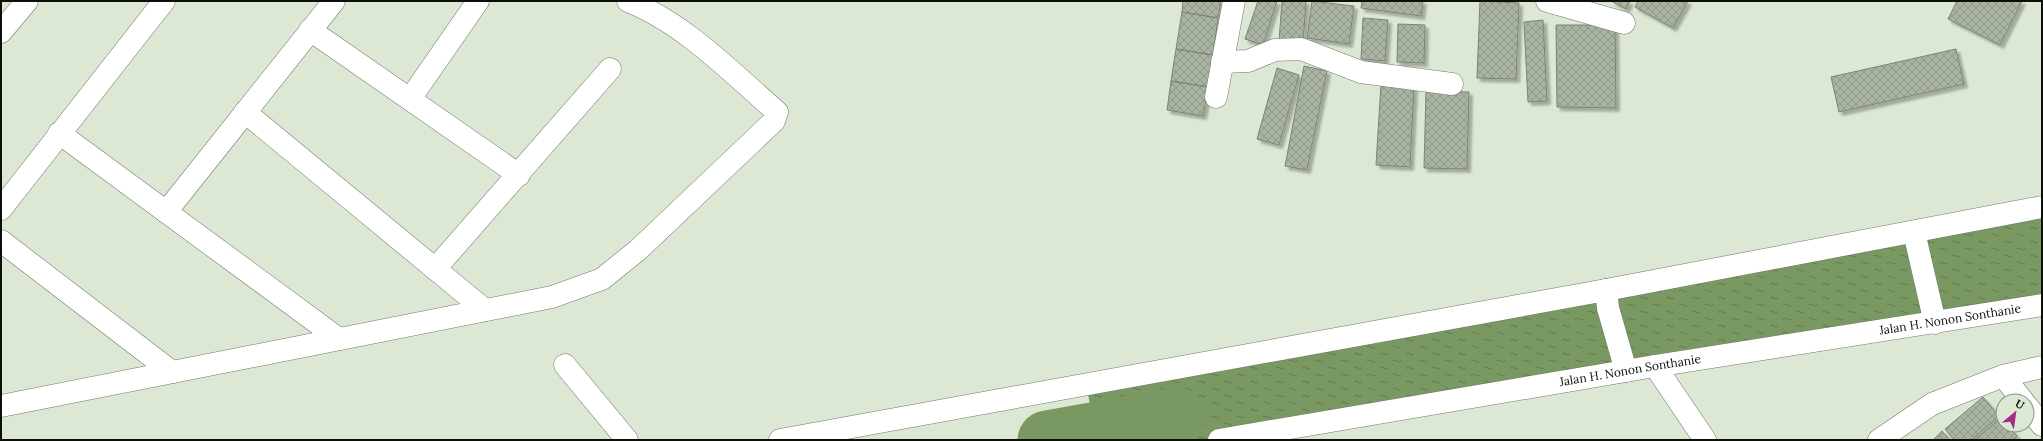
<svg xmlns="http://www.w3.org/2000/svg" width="2043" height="441" viewBox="0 0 2043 441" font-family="Lora,serif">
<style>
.water{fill:url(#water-ripples)}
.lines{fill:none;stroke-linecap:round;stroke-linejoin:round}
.river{stroke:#7a9862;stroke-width:59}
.building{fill:url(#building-cross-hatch);stroke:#7b8473;filter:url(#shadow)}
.minor-casing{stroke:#6f7968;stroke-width:23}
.minor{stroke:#fff;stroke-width:22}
.labels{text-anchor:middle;stroke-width:4;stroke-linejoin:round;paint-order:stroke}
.street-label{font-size:12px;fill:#0b0f08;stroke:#dce7d4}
</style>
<defs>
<pattern id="water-ripples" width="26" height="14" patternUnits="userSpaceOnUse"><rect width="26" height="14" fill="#7a9862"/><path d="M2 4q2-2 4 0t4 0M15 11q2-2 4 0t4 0" fill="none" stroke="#627a4f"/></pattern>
<pattern id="building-cross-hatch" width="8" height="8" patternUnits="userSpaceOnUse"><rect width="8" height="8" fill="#a9b3a1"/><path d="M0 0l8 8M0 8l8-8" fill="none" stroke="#909989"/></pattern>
<filter id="shadow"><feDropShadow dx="3.5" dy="3.5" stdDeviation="1" flood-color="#0004"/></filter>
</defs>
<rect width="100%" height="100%" fill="#dce7d4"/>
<!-- water -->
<path class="water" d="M2042,207V305L1219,440H1097L1086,384Z"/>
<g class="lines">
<!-- river -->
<path class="river" d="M1047,440L1176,417"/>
</g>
<!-- building -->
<path class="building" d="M1183,1H1221L1218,18L1182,12Z
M1258,1H1277L1263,45L1245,39Z
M1282,1H1306L1303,43L1279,41Z
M1312,1L1354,6L1349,44L1307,38Z
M1362,1H1423L1421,16L1361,8Z
M1480,1L1519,3L1516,79L1477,78Z
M1611,1H1630L1626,9Z
M1638,1H1688L1673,28L1635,7Z
M1957,1H2022L2000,45L1948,19Z
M1182,12L1218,18L1213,55L1176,49Z
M1363,18L1388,20L1385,61L1361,59Z
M1543,20L1547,101L1528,102L1524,22Z
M1398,24L1425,25L1424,63L1397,62Z
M1556,25H1615L1616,108L1557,107Z
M1176,49L1213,55L1208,87L1171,81Z
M1956,49L1964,84L1839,112L1831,77Z
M1304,66L1327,71L1307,170L1285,166Z
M1277,68L1299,75L1279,145L1257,139Z
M1171,81L1208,87L1203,116L1167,110Z
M1381,84L1414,86L1410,167L1376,165Z
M1426,91L1469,92L1467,169L1424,168Z
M1983,397L1999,416L1971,440H1954L1945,429Z
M2001,418L2003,425H2007L2017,436L2013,440H1975Z
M1942,431L1950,440H1933Z"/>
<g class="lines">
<defs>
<g id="minor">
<path d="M1547,1L1624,23"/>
<path d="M310,30L519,175"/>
<path d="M1,32L27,1"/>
<path d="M1222,62L1248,61L1275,50L1301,49L1361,72L1452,84"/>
<path d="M1216,97L1234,1"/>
<path d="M410,99L478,1"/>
<path d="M245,112L485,310"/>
<path d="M59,133L339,339"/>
<path d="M1,209L164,1"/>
<path d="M166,212L334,1"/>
<path d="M1914,232L1935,323"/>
<path d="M1,241L172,372"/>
<path d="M435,269L610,69"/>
<path d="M1606,290L1608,308L1626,371"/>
<path d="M565,365L627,440"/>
<path d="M1655,366L1705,440"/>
<path d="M2003,376L2023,401"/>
<path d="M1,406L552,297L602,279L638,250L774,121L777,112C732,73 684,23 628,1"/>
<path d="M2027,406L2042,425"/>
<path d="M780,440L1606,290L2042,207"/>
<path id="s1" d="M1219,440L1655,366L2042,305"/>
<path d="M1879,440L1932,404L2003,376L2042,367"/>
</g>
</defs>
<!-- minor casing -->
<use href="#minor" class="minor-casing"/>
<!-- minor -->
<use href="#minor" class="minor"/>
</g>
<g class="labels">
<!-- street labels -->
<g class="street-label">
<text dy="4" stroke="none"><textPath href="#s1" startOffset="741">Jalan H. Nonon Sonthanie</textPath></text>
<text dy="4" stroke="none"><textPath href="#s1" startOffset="417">Jalan H. Nonon Sonthanie</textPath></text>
</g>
</g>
<!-- border -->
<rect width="2043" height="441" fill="none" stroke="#0b0f08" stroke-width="4"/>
<!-- north arrow -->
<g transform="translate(2015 413) rotate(29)"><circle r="19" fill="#dce7d4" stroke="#889182"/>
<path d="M0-3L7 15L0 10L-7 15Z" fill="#a42c82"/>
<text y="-6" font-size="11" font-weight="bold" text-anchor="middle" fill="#0b0f08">U</text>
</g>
</svg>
